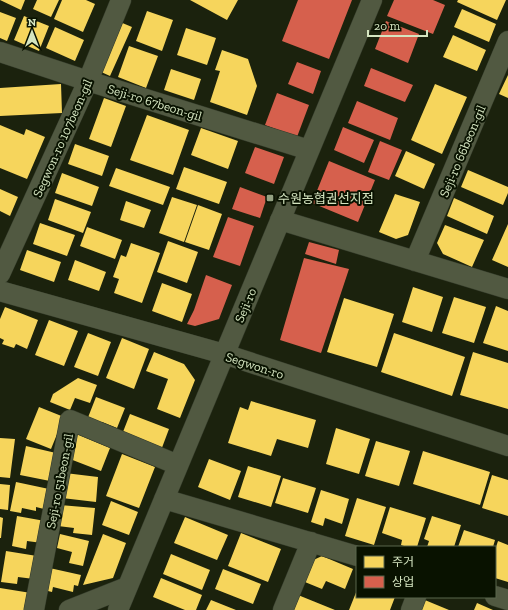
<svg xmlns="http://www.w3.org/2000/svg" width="508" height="610" viewBox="0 0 508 610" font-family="'Zilla Slab','Noto Sans KR',serif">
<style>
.homes{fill:#f6d55c}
.shops{fill:#d6604d}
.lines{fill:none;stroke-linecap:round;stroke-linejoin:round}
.minor-casing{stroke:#343b2a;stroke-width:21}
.minor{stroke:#515941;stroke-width:20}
.poi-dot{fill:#94a181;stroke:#091200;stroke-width:1.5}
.labels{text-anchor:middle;stroke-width:4;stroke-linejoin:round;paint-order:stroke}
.street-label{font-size:13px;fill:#d5e5c0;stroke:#091200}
.poi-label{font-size:13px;fill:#d5e5c0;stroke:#091200;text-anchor:start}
</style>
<rect width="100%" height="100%" fill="#1b220d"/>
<!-- homes -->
<path class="homes" d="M0,0H25L21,10Z
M37,0H59L51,17L33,9Z
M62,0H86L95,4L83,32L54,19Z
M190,0H238L227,20Z
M458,0H506L497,20L457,2Z
M462,9L496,24L489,42L454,27Z
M147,11L173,20L162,51L136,41Z
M0,12L16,18L7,41L0,38Z
M24,16L49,26L39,51L14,40Z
M120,22L132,27L110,76L99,71Z
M55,27L84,40L75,61L46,48Z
M186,28L216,38L207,65L177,55Z
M453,35L486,50L477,71L443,57Z
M129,46L158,56L146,88L118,77Z
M222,50L248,59L257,86L247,115L210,102L220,71L215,70Z
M171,69L201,79L194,100L164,90Z
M508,75V98L499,94Z
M61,84L62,113L0,116V88Z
M435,84L467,97L442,154L411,140Z
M104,98L126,106L111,147L89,139Z
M147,115L189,130L173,175L130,160Z
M0,125L24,135L26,129L45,137L27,179L0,168Z
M201,128L238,141L228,169L191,155Z
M75,144L109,156L102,176L68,164Z
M406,151L435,164L424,189L395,176Z
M184,167L227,182L219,204L176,189Z
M116,168L170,187L163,205L109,186Z
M468,170L508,187V193L503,205L461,187Z
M62,173L99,187L92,206L55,193Z
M0,189L18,197L10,216L0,211Z
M395,194L420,202L408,235L396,239L379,232Z
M172,197L197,205L184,242L159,233Z
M454,198L494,216L487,234L447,216Z
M55,199L91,212L83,233L48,220Z
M126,201L151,210L144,228L120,220Z
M198,205L222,214L209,250L185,242Z
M40,223L75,235L67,256L33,244Z
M508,224V267L492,260Z
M445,225L484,240L472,267L443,254L437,243Z
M87,227L122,240L115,259L80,246Z
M168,241L198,252L187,283L157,272Z
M131,243L160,253L142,303L114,293L119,279L113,277L121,255L126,257Z
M27,250L61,262L54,282L20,270Z
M75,260L106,272L99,291L68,280Z
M162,283L192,294L182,322L152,311Z
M413,287L443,297L432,332L402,322Z
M454,297L486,307L474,343L442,333Z
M344,298L394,314L377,367L327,352Z
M496,306L508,311V351L483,343Z
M5,307L38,320L27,349L16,344L14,348L2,344L4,340L0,338V319Z
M49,320L78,331L64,366L35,355Z
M88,333L111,342L98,376L74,367Z
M394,333L465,357L452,396L381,372Z
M122,338L149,349L134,389L106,378Z
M154,352L184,364L195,380L180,418L157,409L168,379L146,371Z
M473,352L508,363V409L460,395Z
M78,378L97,385L90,403L75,398L70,410L50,402L53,394Z
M96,397L125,408L117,428L102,422L100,425L87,420Z
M251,401L316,420L308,448L277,439L271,456L228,443L240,407L248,410Z
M39,407L64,417L51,449L26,439Z
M130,414L169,429L160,453L121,437Z
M336,428L370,439L359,474L326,464Z
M74,433L110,448L101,471L70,459Z
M0,438L15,439L10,478L0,477Z
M376,441L410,451L399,486L365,476Z
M26,446L56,453L50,481L20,475Z
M423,451L490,472L480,505L413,484Z
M122,454L155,467L139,508L106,496Z
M209,459L241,471L230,500L198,487Z
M248,466L281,476L271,507L238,497Z
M65,473L98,477L96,502L62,498Z
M492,475L508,480V516L482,508Z
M283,478L316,488L308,513L275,503Z
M16,482L49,489L44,509L36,507V511L22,508L21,513L10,511Z
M0,484L10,485L8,510L0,509Z
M321,490L349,499L342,524L325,518L323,526L311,522Z
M357,498L386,507L374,545L345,536Z
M111,501L138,512L129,535L102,525Z
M60,505L95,508L92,535L73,533L74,528L58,526Z
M390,507L426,518L417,547H407L401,545L402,540L382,533Z
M17,516L45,521L42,543L27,541L26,549L12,546Z
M432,516L461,525L454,547H427L429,541L424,539Z
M0,517L3,518L1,538H0Z
M185,517L228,535L217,560L174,543Z
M464,530L495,540L493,547H458Z
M241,533L281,549L268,582L228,566Z
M60,534L89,541L83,566L69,563L72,552L57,548Z
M103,534L126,543L113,578L83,585Z
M498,541L508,545V582L495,578V550Z
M6,551L37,556L34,579L18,577L17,584L1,582Z
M171,554L210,570L202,590L163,574Z
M322,556L353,569L345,589L326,581L322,589L300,580L307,563Z
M45,567L81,575L78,586L74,585L73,592L53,587L52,592L40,589Z
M223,569L261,584L253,604L215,589Z
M161,578L202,595L196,610H185L153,597Z
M0,588L31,593L29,610H0Z
M357,590V597H395L390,610H349Z
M298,595L335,610H292Z
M420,598L449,610H415Z
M211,600L236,610H206Z
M477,603L493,610H474Z"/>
<!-- shops -->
<path class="shops" d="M298,0H352L329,59L282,41Z
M394,0H433L445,5L433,34L387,16Z
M386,21L419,34L408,63L375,49Z
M297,62L321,71L313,94L288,84Z
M371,68L413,85L405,102L364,86Z
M277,93L309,105L297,137L265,125Z
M357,101L398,118L390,140L348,123Z
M343,127L374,140L364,163L334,150Z
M380,141L402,150L389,180L368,172Z
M255,147L284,157L274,184L245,173Z
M329,161L375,180L358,222L312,203Z
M240,187L267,197L260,218L232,209Z
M228,217L254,226L240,266L213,257Z
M309,242L339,250L336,264L305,254Z
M304,258L349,269L321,353L280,340Z
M206,275L232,285L219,319L195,326L187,324L194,310Z"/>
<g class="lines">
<defs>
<path id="minor" d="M0,52L88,81L309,150
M280,220L508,289
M415,261L508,41
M0,274L88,81L121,0
M0,291L224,354L508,446
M164,499L357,556
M495,596L508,600
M34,610L70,420L178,465
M69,610L127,587
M118,610L372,0
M283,610L311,542
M411,610L416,597"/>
</defs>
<!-- minor casing -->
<use href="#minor" class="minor-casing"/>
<!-- minor -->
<use href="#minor" class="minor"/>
</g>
<!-- markers -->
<rect class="poi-dot" x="266" y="194" width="8" height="8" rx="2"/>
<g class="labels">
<!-- street labels -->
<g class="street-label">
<text transform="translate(155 102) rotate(17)" y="5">Seji-ro 67beon-gil</text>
<text transform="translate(62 138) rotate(-66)" y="5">Segwon-ro 107beon-gil</text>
<text transform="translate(462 151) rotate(-67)" y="5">Seji-ro 66beon-gil</text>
<text transform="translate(245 305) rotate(-67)" y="5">Seji-ro</text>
<text transform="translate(255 365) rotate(18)" y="5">Segwon-ro</text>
<text transform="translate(59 481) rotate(-79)" y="5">Seji-ro 51beon-gil</text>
</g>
<!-- poi labels -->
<g class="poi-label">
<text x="278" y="203">수원농협권선지점</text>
</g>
</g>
<!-- legend -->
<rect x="356" y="546" width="140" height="52" fill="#091200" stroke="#5b664d"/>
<rect x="364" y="556" width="20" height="12" fill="#f6d55c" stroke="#5b664d"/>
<text x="392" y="566" font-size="12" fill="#d5e5c0">주거</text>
<rect x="364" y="576" width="20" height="12" fill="#d6604d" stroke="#5b664d"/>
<text x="392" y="586" font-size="12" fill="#d5e5c0">상업</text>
<!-- north arrow -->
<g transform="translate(32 32)" stroke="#091200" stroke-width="3" paint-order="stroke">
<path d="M0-3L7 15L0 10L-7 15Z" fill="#d5e5c0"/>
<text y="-6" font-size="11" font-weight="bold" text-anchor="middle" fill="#d5e5c0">N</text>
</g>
<!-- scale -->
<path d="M368 30v6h59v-6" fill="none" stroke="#d5e5c0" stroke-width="2"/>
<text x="374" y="30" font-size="12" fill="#d5e5c0" stroke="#091200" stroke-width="3" paint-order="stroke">20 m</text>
</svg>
